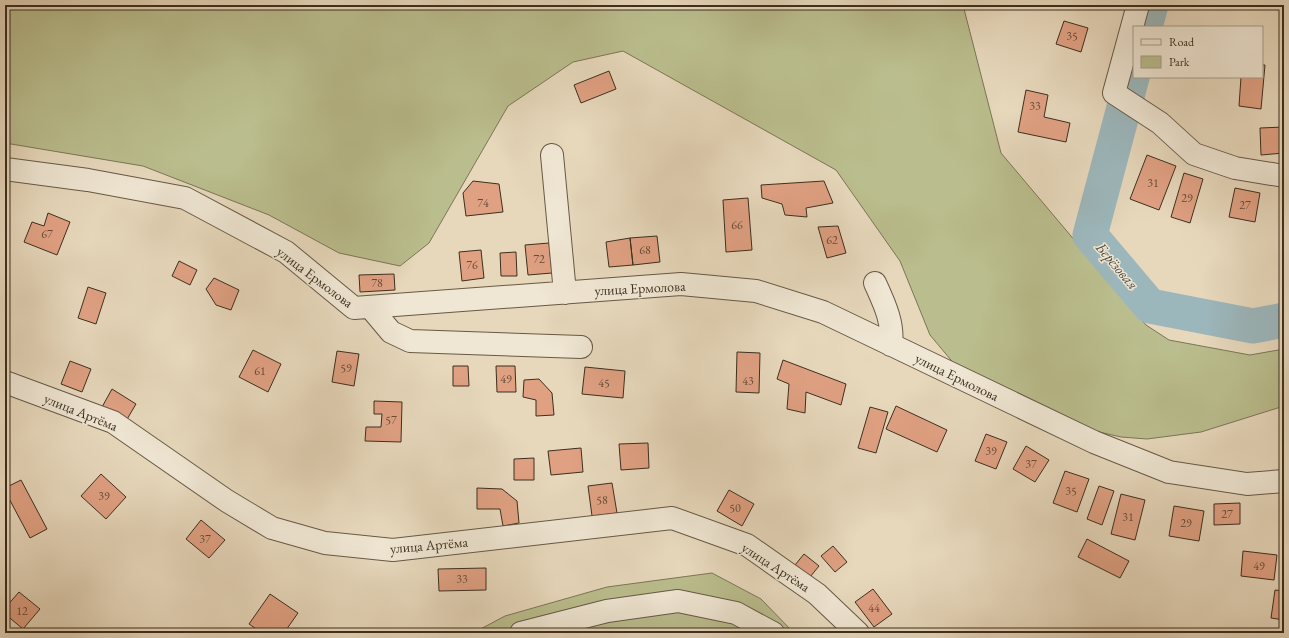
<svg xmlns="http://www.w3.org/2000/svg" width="1289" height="638" viewBox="0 0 1289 638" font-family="'EB Garamond',serif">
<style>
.green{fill:#babd8d;stroke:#7b7656}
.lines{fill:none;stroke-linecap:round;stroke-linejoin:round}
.river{stroke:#9cb7bc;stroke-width:35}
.building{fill:#e0a183;stroke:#3c2f1e}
.minor-casing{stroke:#675946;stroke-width:24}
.minor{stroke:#efe6d3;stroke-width:22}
.labels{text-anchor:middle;stroke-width:3;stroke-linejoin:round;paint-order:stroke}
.number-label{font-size:12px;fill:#654c37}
.street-label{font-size:14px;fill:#3c2f1e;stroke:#efe6d3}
.water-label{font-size:15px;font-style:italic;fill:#4f4a3e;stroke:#efe6d3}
</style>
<rect width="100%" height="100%" fill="#e7d8bc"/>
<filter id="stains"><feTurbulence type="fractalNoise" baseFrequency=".005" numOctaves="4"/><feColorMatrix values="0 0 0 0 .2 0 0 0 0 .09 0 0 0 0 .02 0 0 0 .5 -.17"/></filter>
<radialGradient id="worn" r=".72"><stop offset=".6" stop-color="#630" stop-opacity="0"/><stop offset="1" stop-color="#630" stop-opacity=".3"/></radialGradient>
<!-- green -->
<path class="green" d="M5,5H963L1001,153L1146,325L1169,340L1250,355L1284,349V406L1201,432L1147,439L1121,437L1038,418L966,378L930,335L900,261L836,170L623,51L573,62L508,106L429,243L400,266L339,253L269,215L143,166L5,143Z
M712,573L761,599L794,633H473L505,616L607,587Z"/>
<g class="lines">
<!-- river -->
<path class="river" d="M1145,27L1151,5
M1134,70L1090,235L1150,306L1253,326L1284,320"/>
</g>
<!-- building -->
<path class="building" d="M1064,21L1088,28L1081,52L1056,44Z
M1262,65H1265L1261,109L1239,106L1241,77H1262Z
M609,71L616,89L581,103L574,85Z
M1026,90L1048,95L1044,117L1070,123L1066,142L1018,132Z
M1284,127V153L1261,155L1260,128Z
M1147,155L1176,166L1159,210L1130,199Z
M1184,173L1203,179L1190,223L1171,217Z
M473,181L499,184L503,212L466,216L463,193Z
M824,181L833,203L806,208L807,217L785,215L782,204L762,198L761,185Z
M1235,188L1260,193L1255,222L1229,217Z
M748,198L752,250L726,252L723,200Z
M48,213L70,222L57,255L24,242L32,222L44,226Z
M838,226L846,253L827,258L818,227Z
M657,236L660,262L633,265L630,238Z
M630,238L633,265L609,267L606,242Z
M549,243L552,273L528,275L525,245Z
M481,250L484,278L462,281L459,252Z
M516,252L517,276H501L500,253Z
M179,261L197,270L190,285L172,276Z
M394,274L395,290L360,292L359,275Z
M214,278L239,290L231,310L216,305L206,289Z
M88,287L106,293L96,324L78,318Z
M253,350L281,364L268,392L239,377Z
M337,351L359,354L354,386L332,382Z
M737,352L760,353L759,393L736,392Z
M783,360L846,384L841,405L806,392L805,413L787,409L789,384L777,379Z
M70,361L91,369L82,392L61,384Z
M453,366H468L469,386H453Z
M496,366H515L516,392H497Z
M585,367L625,371L623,398L582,394Z
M539,379L552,393L554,415L536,416V400L523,397L524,380Z
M112,389L136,404L126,421L102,407Z
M374,401L402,402L401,442L365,441L366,427H381L382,414H374Z
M896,406L947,430L937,452L886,429Z
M870,407L888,412L876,453L858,448Z
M986,434L1007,442L996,469L975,461Z
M648,443L649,468L621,470L619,444Z
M1026,446L1049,460L1035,482L1013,469Z
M581,448L583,472L551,475L548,451Z
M534,458V480H514V459Z
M1065,471L1089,479L1077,512L1053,503Z
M101,474L126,497L106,519L81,496Z
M21,480L47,529L30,538L5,491V488Z
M612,483L617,513L592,516L588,486Z
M1099,486L1114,491L1102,525L1087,519Z
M477,488L502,489L517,501L519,523L503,526L500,509H477Z
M729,490L754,504L742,526L717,511Z
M1121,494L1145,500L1135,540L1111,534Z
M1240,503V524L1214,525V504Z
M1174,506L1204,511L1199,541L1169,536Z
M201,520L225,540L209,558L186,539Z
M1087,539L1129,561L1120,578L1078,557Z
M833,546L847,562L835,572L821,556Z
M1243,551L1277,555L1274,580L1241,576Z
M804,554L819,566L810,577L795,565Z
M486,568V590L439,591L438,569Z
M873,589L892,614L874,627L855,602Z
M1275,590L1284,591V620L1271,618Z
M19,592L40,609L23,629L5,614V608Z
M270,594L298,613L284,633H262L249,624Z"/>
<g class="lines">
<defs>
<path id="minor" d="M1138,5L1114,93L1160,123L1194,154L1235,168L1284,176
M552,155L565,293
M5,169L88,180L185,198L286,252L354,308L681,284L756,291L823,312L1094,442L1169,472L1247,484L1284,481
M875,283C884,303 894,323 891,345
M370,307L391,332L410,341L581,347
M5,382L113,422L227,501L272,528L325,543L393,550L672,518L747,545L817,594L858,633
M521,633L607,611L678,601L736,613L773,633"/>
</defs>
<!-- minor casing -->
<use href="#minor" class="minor-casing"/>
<!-- minor -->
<use href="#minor" class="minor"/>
</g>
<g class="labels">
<!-- number labels -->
<g class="number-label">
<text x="1072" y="40">35</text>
<text x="1035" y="110">33</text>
<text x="1153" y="187">31</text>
<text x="1187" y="202">29</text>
<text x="483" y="207">74</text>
<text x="1245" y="209">27</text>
<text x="737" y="229">66</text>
<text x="47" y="238">67</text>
<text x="832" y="244">62</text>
<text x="645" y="254">68</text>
<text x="539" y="263">72</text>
<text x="472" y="269">76</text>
<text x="377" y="287">78</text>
<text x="346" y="372">59</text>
<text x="260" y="375">61</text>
<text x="506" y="383">49</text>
<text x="748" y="385">43</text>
<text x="604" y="387">45</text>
<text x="391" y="424">57</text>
<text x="991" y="455">39</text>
<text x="1031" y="468">37</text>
<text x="1071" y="495">35</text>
<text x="104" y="500">39</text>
<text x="602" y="504">58</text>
<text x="735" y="512">50</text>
<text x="1227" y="518">27</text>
<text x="1128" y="521">31</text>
<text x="1186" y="527">29</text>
<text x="205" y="543">37</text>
<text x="1259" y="570">49</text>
<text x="462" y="583">33</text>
<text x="874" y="612">44</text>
<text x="22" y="615">12</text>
</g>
<!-- street labels -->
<g class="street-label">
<text transform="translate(315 277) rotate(37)" y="5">улица Ермолова</text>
<text transform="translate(640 288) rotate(-3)" y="5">улица Ермолова</text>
<text transform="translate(957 377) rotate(26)" y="5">улица Ермолова</text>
<text transform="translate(81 412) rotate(22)" y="5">улица Артёма</text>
<text transform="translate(429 545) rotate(-5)" y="5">улица Артёма</text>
<text transform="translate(776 567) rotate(33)" y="5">улица Артёма</text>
</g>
<!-- water labels -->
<g class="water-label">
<text transform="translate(1117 266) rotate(50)" y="5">Берёзовая</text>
</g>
</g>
<!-- margin -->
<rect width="1289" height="638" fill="none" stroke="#e7d8bc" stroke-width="20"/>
<rect x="6" y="6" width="1277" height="626" fill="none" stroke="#3c2f1e" stroke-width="2"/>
<rect x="10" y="10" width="1269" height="618" fill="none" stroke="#3c2f1e"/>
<!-- legend -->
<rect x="1133" y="26" width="130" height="52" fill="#efe6d3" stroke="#a79d8b"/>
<rect x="1141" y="39" width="20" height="6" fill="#efe6d3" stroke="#a79d8b"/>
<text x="1169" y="46" font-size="12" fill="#3c2f1e">Road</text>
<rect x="1141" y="56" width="20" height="12" fill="#babd8d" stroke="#a79d8b"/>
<text x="1169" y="66" font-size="12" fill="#3c2f1e">Park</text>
<rect width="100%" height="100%" filter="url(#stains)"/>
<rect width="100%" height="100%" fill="url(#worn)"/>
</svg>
